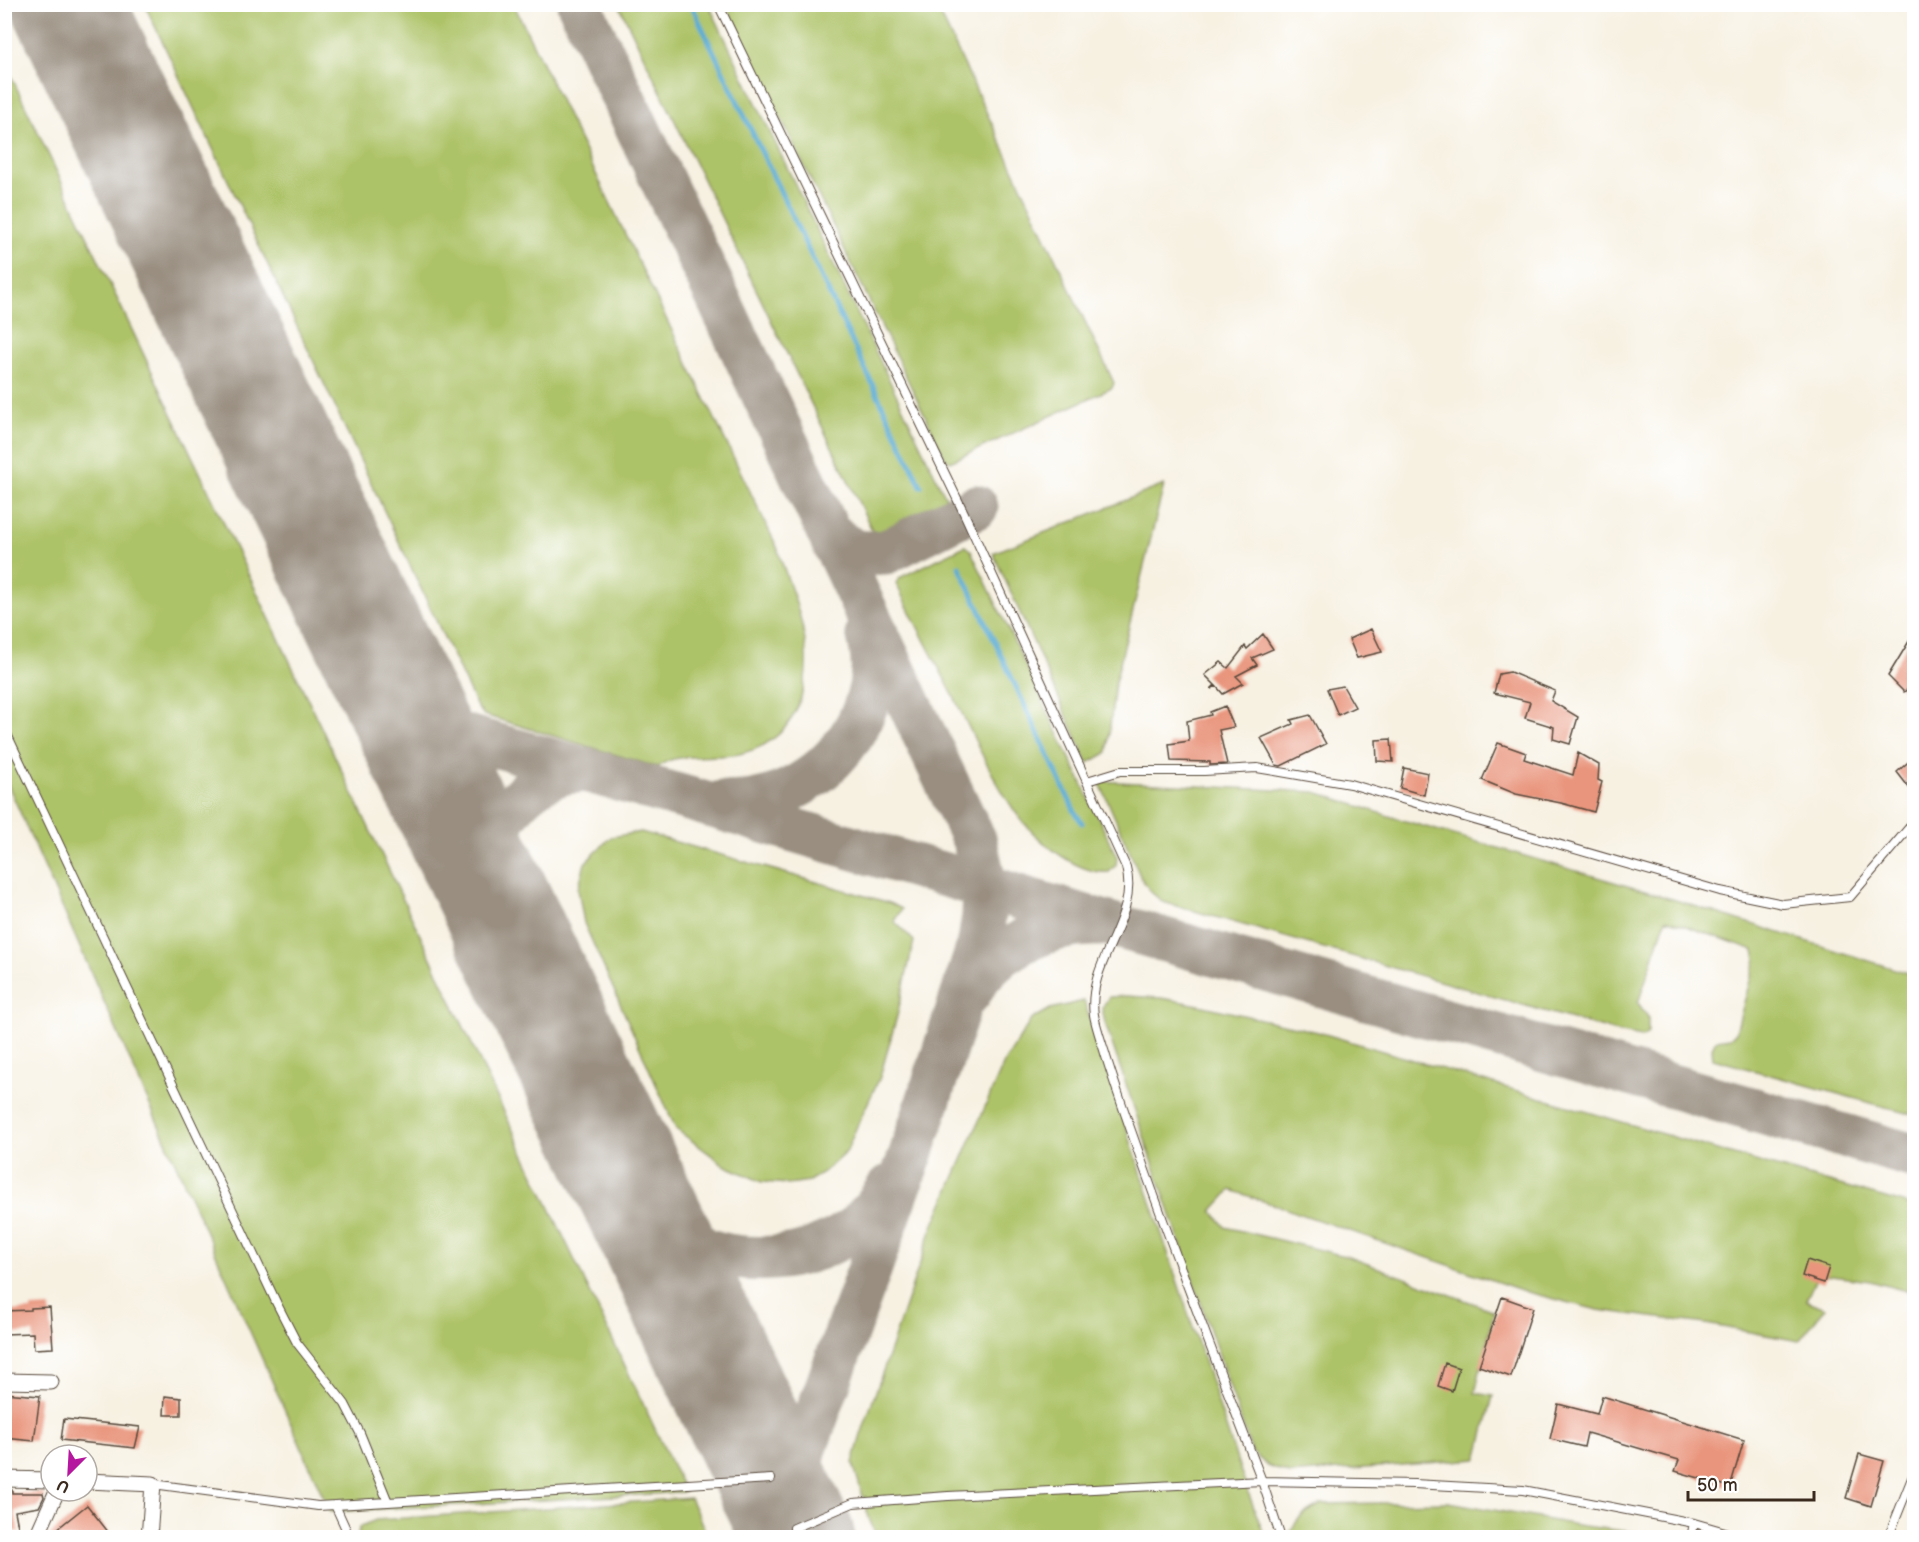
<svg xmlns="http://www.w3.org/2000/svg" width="1919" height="1542" viewBox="0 0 1919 1542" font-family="'Balsamiq Sans',sans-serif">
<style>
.green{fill:#adc367;stroke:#747642;stroke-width:1.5}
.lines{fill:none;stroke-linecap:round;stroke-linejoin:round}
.stream{stroke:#56aad2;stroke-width:5}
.taxiway{stroke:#998e80;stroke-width:45}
.runway{stroke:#998e80;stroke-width:112}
.building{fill:#e9957d}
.service-casing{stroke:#57483b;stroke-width:10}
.minor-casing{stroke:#57483b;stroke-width:17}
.service{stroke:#fff;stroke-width:8}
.minor{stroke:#fff;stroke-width:15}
</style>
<rect width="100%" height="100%" fill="#fff"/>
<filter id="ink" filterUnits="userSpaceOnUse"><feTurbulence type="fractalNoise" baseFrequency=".0167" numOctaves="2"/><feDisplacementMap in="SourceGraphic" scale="12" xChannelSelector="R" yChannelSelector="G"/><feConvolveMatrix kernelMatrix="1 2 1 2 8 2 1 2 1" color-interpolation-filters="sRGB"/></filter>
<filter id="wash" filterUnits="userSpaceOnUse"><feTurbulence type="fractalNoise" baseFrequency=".008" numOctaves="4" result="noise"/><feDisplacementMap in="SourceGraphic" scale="24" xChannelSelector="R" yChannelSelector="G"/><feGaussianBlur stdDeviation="1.35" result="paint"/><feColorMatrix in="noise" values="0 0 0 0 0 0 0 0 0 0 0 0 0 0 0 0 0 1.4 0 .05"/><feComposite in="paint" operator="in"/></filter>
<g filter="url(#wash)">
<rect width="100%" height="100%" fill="#f7f1e2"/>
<!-- green -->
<path class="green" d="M145,5H514L777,547C784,571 794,594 800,617C815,671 805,737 743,753C721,759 696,754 674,759C668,760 662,764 657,767L484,715L477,707Z
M619,5H709L946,498L940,509L902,525L887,534H876L871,528Z
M726,5H936L1114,383L1112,388L950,462L946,459Z
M4,61L685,1492L330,1512L5,778Z
M1164,485L1115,683L1107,753L1088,763L993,553Z
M965,546L971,551L1117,857L1116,865L1109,872C1075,875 1032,836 1014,810C991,776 974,738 956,701C936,662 915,624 896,583L901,577Z
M1099,781L1316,792L1392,817L1672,899L1914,975V1115L1713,1059L1712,1048L1716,1040L1730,1038L1736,1032L1756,959L1754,950L1666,919L1638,1003L1648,1017V1033L1642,1037L1621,1033L1163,902L1151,892L1141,878Z
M641,832L890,903L902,909L894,921L914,941L897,1016L880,1077L857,1126L847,1151L824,1172L809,1181L789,1184L762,1182L726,1166L676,1129L584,923L578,889L585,863L611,837Z
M1126,996L1161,998L1199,1005L1318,1032L1727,1153L1914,1206V1293L1870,1281L1818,1274L1806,1300L1825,1308L1799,1341L1706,1324L1598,1310L1527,1292L1231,1190L1212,1211L1225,1227L1349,1257L1494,1311L1475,1393L1493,1396L1477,1459L1290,1474L1268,1466L1252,1452L1105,1023L1102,1008L1109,997Z
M1084,1001L1245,1484L1265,1537H877L870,1521L853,1463L861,1435L931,1231L1005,1061L1031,1020L1050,1009Z
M690,1498L708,1537L359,1538L358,1533L361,1526L376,1520Z
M1449,1502L1583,1526L1671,1537H1288C1297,1518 1302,1513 1322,1504Z"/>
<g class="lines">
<!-- stream -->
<path class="stream" d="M691,4L921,486
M959,566L1075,812L1082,823"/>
<!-- taxiway -->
<path class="taxiway" d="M579,4L975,842L985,886L984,915L980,942L912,1151L804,1451L796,1492L794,1528
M827,530L842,544L857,552L867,553L886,552L976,507
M391,682L412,710L431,724L463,736L679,796L1113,925L1914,1156
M721,803C796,810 867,747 873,672C874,659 871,644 868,631
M480,868C496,827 515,789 559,774C568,771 579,771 588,770
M969,993C994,947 1049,922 1100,924
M635,1194C644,1205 654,1218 665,1228C669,1232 675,1235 680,1238C730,1267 797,1265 846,1234C865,1222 877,1205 889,1187"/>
<!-- runway -->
<path class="runway" d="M68,4L799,1538"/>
</g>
<g id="blocks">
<!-- building -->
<path class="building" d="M1371,629L1382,652L1357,658L1349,639Z
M1914,633V684L1904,692L1888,676Z
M1263,634L1273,649L1252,658L1257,665L1236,676L1243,683L1223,694L1216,686L1211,689L1215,685L1205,675L1221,662L1228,668L1245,646L1247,649Z
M1510,672L1555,691L1551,701L1578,717L1570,744L1553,739L1554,727L1525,718L1530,702L1494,693L1499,674Z
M1343,686L1355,707L1338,715L1327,689Z
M1225,706L1234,727L1219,730L1227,764L1210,765V762L1171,761L1169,744L1189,741L1187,721L1211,715L1210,712Z
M1310,715L1326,744L1281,766L1276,765L1261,738L1293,724L1291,720Z
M1391,739L1393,762L1377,761L1376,740Z
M1498,743L1526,753L1524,759L1573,775L1578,753L1599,765L1598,780L1602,782L1594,812L1561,803L1516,794L1482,780Z
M1914,757V794L1897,772Z
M1404,768L1428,773L1424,795L1400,788Z
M1807,1260L1829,1267L1824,1283L1802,1276Z
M1502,1297L1533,1308L1511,1377L1479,1366Z
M50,1307L53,1348L34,1349L33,1333L4,1334V1311L31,1310V1308Z
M1445,1363L1459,1368L1452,1391L1438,1386Z
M4,1393L40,1396L34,1441L4,1438Z
M165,1396L181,1398V1415H164Z
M1602,1396L1744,1440L1730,1487L1675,1471L1679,1460L1587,1433L1584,1447L1550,1439L1558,1404L1597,1414Z
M64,1419L140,1427L135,1448L61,1440Z
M1859,1454L1884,1461L1871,1506L1846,1498Z
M12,1490V1493H43L44,1497L39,1507L15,1511L19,1532L4,1529V1491Z
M87,1505L113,1538H47V1537Z"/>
</g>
</g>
<g filter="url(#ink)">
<use href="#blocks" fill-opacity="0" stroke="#57483b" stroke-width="1.5"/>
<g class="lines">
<defs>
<path id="service" d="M718,4L964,513L1126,867C1140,918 1086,962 1094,1015C1096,1026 1100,1038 1104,1050C1115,1087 1129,1124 1142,1162C1180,1269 1221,1375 1262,1481L948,1496L853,1503L794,1528
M4,728L277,1304L297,1343L345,1404L360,1433L388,1502L771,1479
M1087,781L1120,771H1204L1257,768L1350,784L1720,891L1783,904L1850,897L1914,822
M153,1484L318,1506L388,1502
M335,1505L350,1538
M1281,1538L1262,1481L1414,1484L1523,1490L1694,1523L1746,1538
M1691,1538L1694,1523
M1888,1538L1912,1478H1914"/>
<path id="minor" d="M4,1381L51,1382
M4,1479L51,1480
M87,1481L153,1484L149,1538
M36,1538L57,1491"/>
</defs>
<!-- service casing -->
<use href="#service" class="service-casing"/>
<!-- minor casing -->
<use href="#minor" class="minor-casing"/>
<!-- service -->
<use href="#service" class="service"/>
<!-- minor -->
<use href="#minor" class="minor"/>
</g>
</g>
<!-- margin -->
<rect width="1919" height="1542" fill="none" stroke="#fff" stroke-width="24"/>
<!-- north arrow -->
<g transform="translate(69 1473) rotate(204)"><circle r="28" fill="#ffffff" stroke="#b1aaa5" stroke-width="1.5"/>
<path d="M0-4.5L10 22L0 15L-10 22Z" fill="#b5179e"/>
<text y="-9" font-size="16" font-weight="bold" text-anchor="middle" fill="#3b2a1e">U</text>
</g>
<!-- scale -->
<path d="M1688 1491v9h126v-9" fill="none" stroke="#3b2a1e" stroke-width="3"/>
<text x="1697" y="1491" font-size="18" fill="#3b2a1e" stroke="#ffffff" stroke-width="4.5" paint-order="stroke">50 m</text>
</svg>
